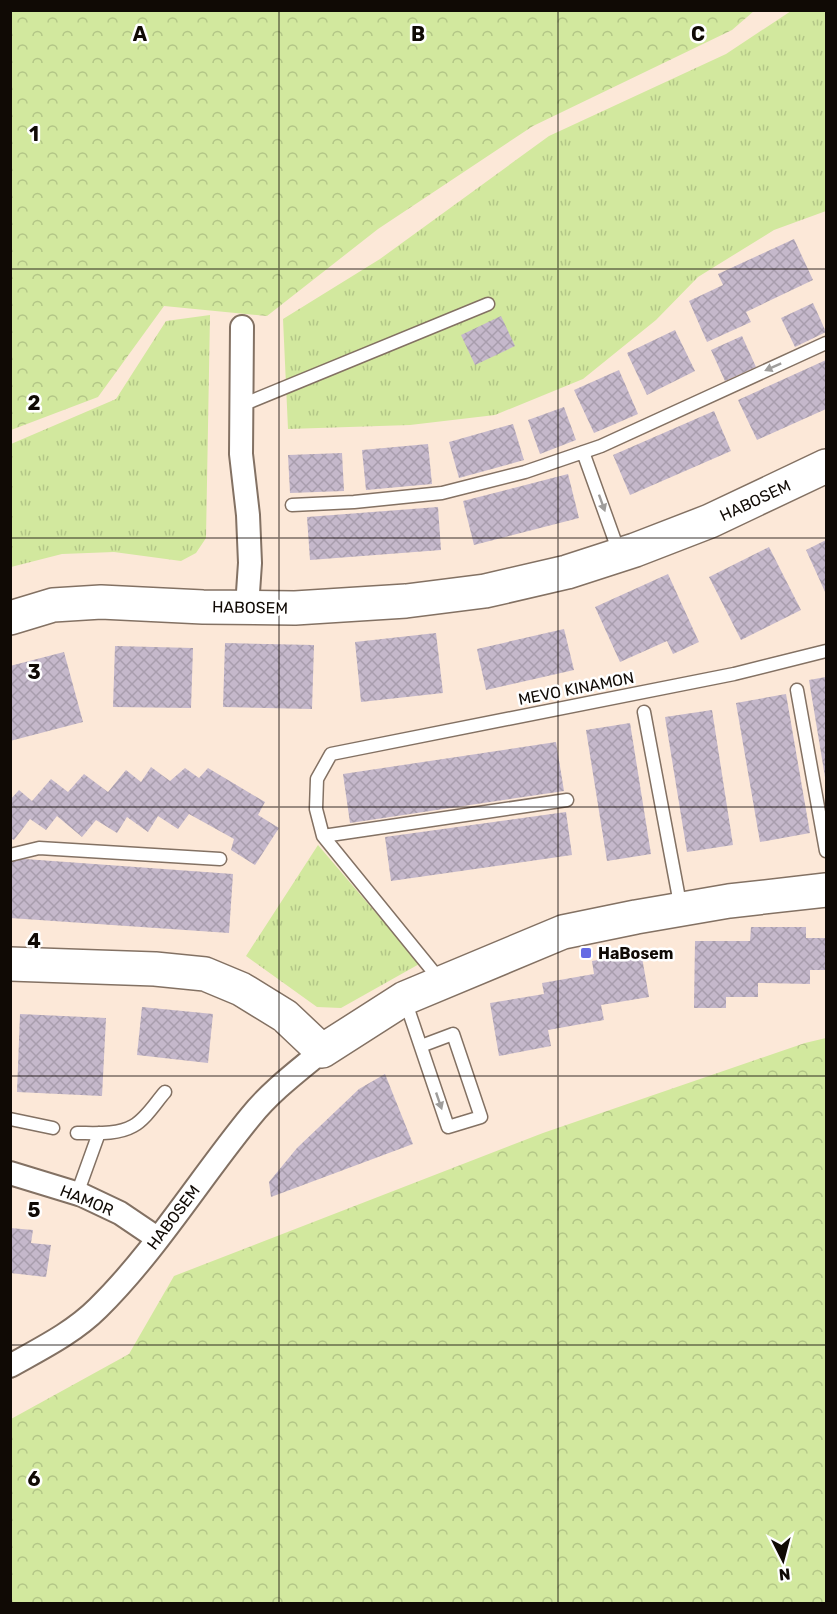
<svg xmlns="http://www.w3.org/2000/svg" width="837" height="1614" viewBox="0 0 837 1614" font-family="Rubik,sans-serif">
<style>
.grass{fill:url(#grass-tufts)}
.forest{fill:url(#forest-crowns)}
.building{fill:url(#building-cross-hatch)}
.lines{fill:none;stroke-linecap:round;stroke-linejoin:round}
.lane-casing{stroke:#837163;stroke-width:15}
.street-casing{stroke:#837163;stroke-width:26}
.secondary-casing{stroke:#837163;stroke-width:36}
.lane{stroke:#fff;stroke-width:12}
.street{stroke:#fff;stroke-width:22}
.secondary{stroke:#fff;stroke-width:33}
.oneway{fill:#9f9d9b}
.grid{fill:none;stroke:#100a05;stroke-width:1.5;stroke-opacity:0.55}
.poi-dot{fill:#656be4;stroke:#fff;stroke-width:2}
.labels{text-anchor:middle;stroke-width:5;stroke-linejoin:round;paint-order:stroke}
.street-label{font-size:16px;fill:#100a05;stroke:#fff}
.poi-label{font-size:16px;font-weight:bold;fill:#100a05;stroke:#fff;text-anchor:start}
.grid-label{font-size:20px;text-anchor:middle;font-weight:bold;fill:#100a05;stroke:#fff;stroke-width:5;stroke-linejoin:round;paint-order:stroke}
</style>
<defs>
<pattern id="grass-tufts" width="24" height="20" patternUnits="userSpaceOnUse" patternTransform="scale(1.5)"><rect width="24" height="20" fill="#d2e89e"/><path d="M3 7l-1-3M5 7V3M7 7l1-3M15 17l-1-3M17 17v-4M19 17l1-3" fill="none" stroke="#b3c687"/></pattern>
<pattern id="forest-crowns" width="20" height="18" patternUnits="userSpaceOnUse" patternTransform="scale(1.5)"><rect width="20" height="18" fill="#d2e89e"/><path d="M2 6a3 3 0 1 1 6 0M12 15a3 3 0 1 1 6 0" fill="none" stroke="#b3c687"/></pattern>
<pattern id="building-cross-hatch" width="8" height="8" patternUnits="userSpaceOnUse" patternTransform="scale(1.5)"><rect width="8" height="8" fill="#c5b8cb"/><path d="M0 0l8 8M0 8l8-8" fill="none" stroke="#a89dad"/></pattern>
</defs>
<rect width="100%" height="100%" fill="#fce8d8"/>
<!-- grass -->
<path class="grass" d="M791,11H826V211L774,230L698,277L656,320L583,379L495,415L410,425L288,429L283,319L380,259L549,136L726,54Z
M210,315L206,538L196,553L181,561L114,552L62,554L11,567V444L116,399L166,321Z
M318,845L376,913L421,963L341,1008L317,1007L246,956Z"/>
<!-- forest -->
<path class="forest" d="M11,10H754V11L732,30L533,126L378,229L267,316L164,306L98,397L11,430Z
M826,1038V1603H11V1419L129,1354L174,1276L543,1133L805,1043Z"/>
<!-- building -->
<path class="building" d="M794,239L813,280L746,312L751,322L707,342L689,301L723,285L718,274Z
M813,303L826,332L795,347L781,318Z
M501,316L515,346L475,365L461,335Z
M675,330L695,371L647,395L627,353Z
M742,336L756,367L725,381L711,350Z
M826,360V409L757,440L738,400Z
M619,370L638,414L594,433L574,390Z
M564,407L576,440L540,454L528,420Z
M714,411L731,451L630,495L613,455Z
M513,424L524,460L459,478L449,442Z
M428,444L432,484L366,490L362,450Z
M342,453L344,491L290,493L288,455Z
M568,474L579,518L474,545L463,501Z
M438,507L441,550L310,560L307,517Z
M826,540V594L806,550Z
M769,547L801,610L741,640L709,577Z
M668,574L699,642L673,654L667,641L620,662L595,607Z
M564,629L574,670L486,690L477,649Z
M436,633L443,693L361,702L355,642Z
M225,643L314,645L312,709L223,707Z
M115,646L193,648L191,708L113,707Z
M64,652L83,722L10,741V666Z
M826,677V777H825L809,680Z
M786,694L810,833L760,842L736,703Z
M712,710L733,845L687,852L665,717Z
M630,723L651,854L607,861L586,730Z
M556,742L564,791L350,823L343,774Z
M151,767L170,781L185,768L199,778L208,768L265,802L258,815L279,828L255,865L231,850L234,839L189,814L178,829L158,816L148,832L127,817L117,833L96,820L82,837L57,816L46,830L30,819L14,840L10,838V800L19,790L32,801L51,779L68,792L84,774L108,792L126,770L141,782Z
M566,812L572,855L391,881L385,837Z
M11,858L233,874L229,933L10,918Z
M751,927H806V938H826V970H810V984L758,983V997H726V1008H694L695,941H750Z
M641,952L649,997L601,1005L604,1020L548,1030L551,1046L499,1056L490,1003L544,994L542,983L594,974L592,961Z
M142,1007L213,1014L208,1063L137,1055Z
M20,1014L106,1018L102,1096L17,1092Z
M385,1074L413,1144L271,1197L269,1182L297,1148L359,1089Z
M10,1228L33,1230L31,1243L51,1245L46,1277L10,1273Z"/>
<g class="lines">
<defs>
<path id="lane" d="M242,405L488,304
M583,452L620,555
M292,505L354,502L442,493L525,472L601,446L826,343
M797,690L826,851
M644,712L681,909
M323,836L567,800
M10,855L39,848L220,859
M440,980L323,836L316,809L317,779L331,754L734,674L826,651
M405,1000L448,1127L481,1117L453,1034L421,1046
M10,1119L53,1128
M77,1133C95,1133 117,1135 133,1126C146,1119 156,1102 165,1092
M77,1194L99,1133"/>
<path id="street" d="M242,327L241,454L248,515L250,563L247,607
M10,1173L82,1195L120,1213L157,1238
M10,1366C40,1349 73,1333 98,1308C155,1252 200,1178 251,1116C271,1091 298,1071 322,1051"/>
<path id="secondary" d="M10,618L53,605L101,602L203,607L295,608L406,601L485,591L567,572L635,550L710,521L826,466
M10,964L155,969L205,974L241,989L285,1016L322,1051L405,998L563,932L636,917L729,901L826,890"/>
</defs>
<!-- lane casing -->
<use href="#lane" class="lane-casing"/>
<!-- street casing -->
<use href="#street" class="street-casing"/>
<!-- secondary casing -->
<use href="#secondary" class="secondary-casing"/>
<!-- lane -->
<use href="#lane" class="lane"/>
<!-- street -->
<use href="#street" class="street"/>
<!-- secondary -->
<use href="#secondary" class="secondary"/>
</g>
<!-- one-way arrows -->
<defs><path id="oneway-solid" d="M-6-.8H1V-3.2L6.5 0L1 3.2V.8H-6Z" transform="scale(1.5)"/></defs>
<g class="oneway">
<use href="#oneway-solid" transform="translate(773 367) rotate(156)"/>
<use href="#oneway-solid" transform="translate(602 503) rotate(70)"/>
<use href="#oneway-solid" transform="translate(439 1101) rotate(71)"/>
</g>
<!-- grid -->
<path class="grid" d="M279,10V1604M558,10V1604M10,269H826M10,538H826M10,807H826M10,1076H826M10,1345H826"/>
<!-- markers -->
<rect class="poi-dot" x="580" y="947" width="12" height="12" rx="3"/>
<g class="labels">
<!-- street labels -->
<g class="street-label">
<text transform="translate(755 500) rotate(-25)" y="6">HABOSEM</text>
<text transform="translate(250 607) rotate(1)" y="6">HABOSEM</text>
<text transform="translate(576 688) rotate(-11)" y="6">MEVO KINAMON</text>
<text transform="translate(87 1200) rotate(22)" y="6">HAMOR</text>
<text transform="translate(173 1217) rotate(-53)" y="6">HABOSEM</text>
</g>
<!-- poi labels -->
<g class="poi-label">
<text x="598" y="959">HaBosem</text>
</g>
</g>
<g class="grid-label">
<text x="140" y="41">A</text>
<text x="418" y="41">B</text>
<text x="698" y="41">C</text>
<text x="34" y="141">1</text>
<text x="34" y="410">2</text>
<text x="34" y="679">3</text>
<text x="34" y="948">4</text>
<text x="34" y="1217">5</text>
<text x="34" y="1486">6</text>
</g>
<!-- border -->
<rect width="837" height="1614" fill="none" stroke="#100a05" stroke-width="24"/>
<!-- north arrow -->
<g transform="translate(783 1560) rotate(174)" stroke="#ffffff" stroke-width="4.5" paint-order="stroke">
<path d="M0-4.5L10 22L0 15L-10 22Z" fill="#100a05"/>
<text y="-9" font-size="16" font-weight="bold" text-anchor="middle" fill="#100a05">N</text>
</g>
</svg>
